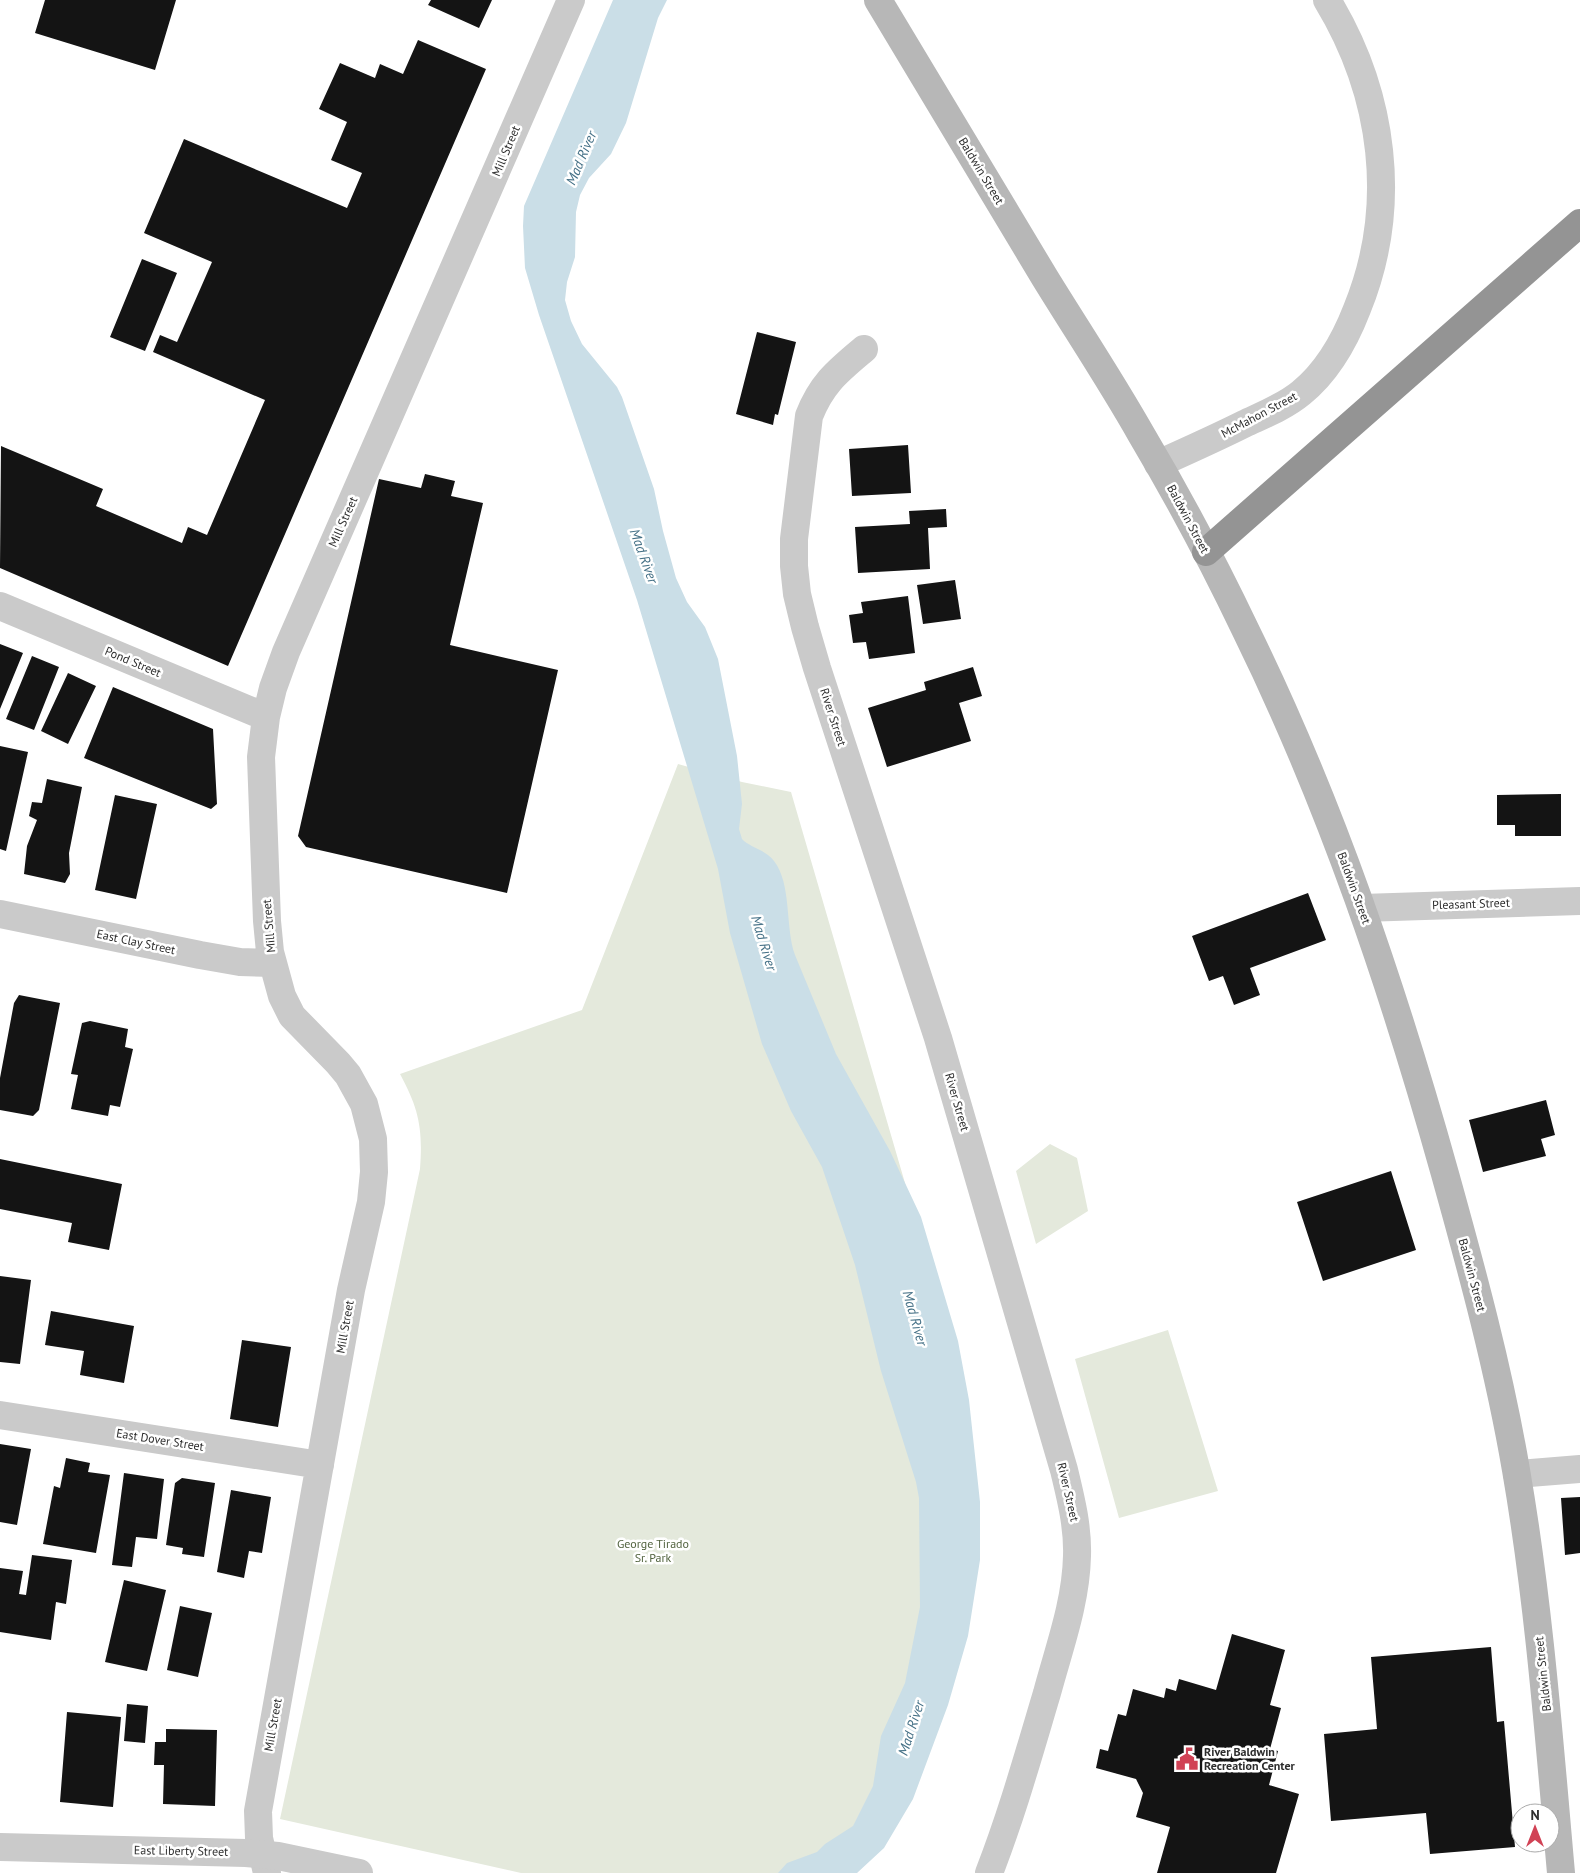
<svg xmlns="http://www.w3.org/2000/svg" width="1580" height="1873" viewBox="0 0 1580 1873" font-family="'PT Sans',sans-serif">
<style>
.green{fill:#e4e9dc}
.water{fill:#cadee7}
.building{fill:#141414}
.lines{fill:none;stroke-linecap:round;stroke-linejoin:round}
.minor{stroke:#cacaca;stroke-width:28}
.tertiary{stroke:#cacaca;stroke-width:28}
.secondary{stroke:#b7b7b7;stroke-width:28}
.motorway{stroke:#949494;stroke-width:28}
.labels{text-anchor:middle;stroke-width:5;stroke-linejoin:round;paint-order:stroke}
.street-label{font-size:12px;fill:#2d2d2d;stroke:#fff}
.park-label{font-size:12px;fill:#536440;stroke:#fff}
.poi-label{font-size:12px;font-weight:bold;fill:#2d2d2d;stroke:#fff;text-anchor:start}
.water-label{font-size:14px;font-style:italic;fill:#447086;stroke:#fff}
</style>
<rect width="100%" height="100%" fill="#fff"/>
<!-- green -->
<path class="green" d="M678,764L742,782L791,792L928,1262L967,1470L854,1873H521L280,1819L420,1169C423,1129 419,1109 400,1074L582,1010Z
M1050,1144L1077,1158L1088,1211L1036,1244L1016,1171Z
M1168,1330L1218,1491L1119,1518L1075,1359Z"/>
<!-- water -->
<path class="water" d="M613,0H667L658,18L626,123L611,154L589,178L580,195L576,212L575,257L567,282L565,300L571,321L582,344L617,387L622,397L654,489L663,531L676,578L687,602L705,627L718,659L737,756L742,804L739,829L742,839C749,847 766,850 774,861C792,884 785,928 795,955L836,1054L890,1151L921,1217L958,1341L969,1400L980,1502V1560L968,1636L948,1705L913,1799L884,1848L857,1873H778L787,1863L817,1852L825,1844L853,1826L873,1786L881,1736L905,1683L920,1607L919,1498L916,1482L881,1371L855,1265L822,1167L791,1111L762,1044L730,933L718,869L637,600L539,315L525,268L523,226L524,206Z"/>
<!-- building -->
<path class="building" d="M45,0H176L155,70L35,33Z
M431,0H492L479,28L428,5Z
M418,40L486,69L228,666L0,568L1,446L103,489L96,506L182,543L188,527L207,535L265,400L153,352L160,335L177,342L212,262L144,233L184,139L347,208L362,173L331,160L347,122L319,109L340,63L375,78L380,64L403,74Z
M142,259L177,273L145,351L110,337Z
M757,332L796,342L778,415L775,414L773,425L736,414Z
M908,445L911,493L852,496L849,449Z
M425,474L455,481L451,496L483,503L450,645L558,670L507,893L306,847L298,836L379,479L421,488Z
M946,509L947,527L928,528L930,569L858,573L855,527L910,524L909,511Z
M955,580L961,619L923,624L917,585Z
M908,596L915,653L869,659L866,642L853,643L849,615L863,613L861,602Z
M0,644L23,653L0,709Z
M32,656L59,667L34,730L6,719Z
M973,667L982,696L959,703L971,741L887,767L868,708L926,690L924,682Z
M68,673L96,686L68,744L41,731Z
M113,687L213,729L217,804L211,809L84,758Z
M0,746L28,752L6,851L0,849Z
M47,779L82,787L69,853L70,874L65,883L24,874L27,846L37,820L29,816L32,802L42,803Z
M1561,794V836H1515V825H1497V795Z
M115,795L157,804L136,899L95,890Z
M1308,893L1326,940L1250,968L1260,995L1234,1005L1223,976L1209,981L1192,936Z
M19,995L60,1003L39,1110L33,1116L0,1110V1078L14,1003Z
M90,1021L128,1029L125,1047L133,1049L120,1107L110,1105L108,1116L71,1109L78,1075L71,1074L82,1023Z
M1546,1100L1555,1135L1541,1139L1546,1156L1483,1172L1469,1120Z
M0,1159L122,1184L109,1250L68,1242L72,1223L0,1209Z
M1391,1171L1416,1250L1323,1281L1297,1202Z
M0,1276L31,1280L20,1364L0,1362Z
M51,1311L134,1326L124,1383L80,1375L84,1351L45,1345Z
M242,1340L291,1347L278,1427L230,1419Z
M0,1444L31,1449L17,1525L0,1522Z
M66,1458L90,1463L88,1472L110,1475L96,1553L43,1544L54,1486L60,1488Z
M124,1473L164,1479L157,1539L136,1537L132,1567L112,1565Z
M182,1478L215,1483L204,1557L182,1554L183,1548L166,1545L175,1483Z
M231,1490L271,1497L262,1553L249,1551L244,1578L217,1572Z
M1580,1497V1553L1565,1555L1561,1498Z
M32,1555L72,1560L66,1604L56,1602L51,1640L0,1632V1568L23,1571L19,1594L26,1595Z
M124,1580L166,1590L147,1671L105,1662Z
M180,1606L212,1613L198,1677L167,1670Z
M1232,1634L1285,1650L1270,1705L1281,1708L1270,1749L1278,1751L1269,1785L1299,1794L1276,1873H1157L1170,1827L1136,1817L1143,1793L1136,1779L1096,1768L1100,1749L1108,1751L1118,1714L1126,1716L1133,1689L1164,1698L1166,1688L1176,1691L1179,1679L1216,1690Z
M1491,1647L1497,1722L1504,1721L1515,1847L1430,1854L1426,1813L1331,1821L1324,1734L1377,1729L1371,1657Z
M127,1704L148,1706L145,1743L124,1741Z
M67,1712L121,1717L113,1807L60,1802Z
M166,1729L217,1730L215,1806L163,1804L164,1765H154L155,1742H166Z"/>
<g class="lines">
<!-- minor -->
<path class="minor" d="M864,349C838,371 822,383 809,416L794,539V566L797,594L805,627L817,668L938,1038L1064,1470C1071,1499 1078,1527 1077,1556C1076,1603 1059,1648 1047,1693C1029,1753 1012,1814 989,1873
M1158,464C1187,451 1216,438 1244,424C1263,415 1284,407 1301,393C1327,372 1345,340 1357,309C1399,206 1384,94 1327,0
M0,606L266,717
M1362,908L1580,901
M0,914L200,955L240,962L273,963
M0,1415L320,1465
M1517,1474L1580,1469
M267,1873L259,1838L258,1811L351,1290L371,1202L374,1172L373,1139L364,1104L348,1075L338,1063L292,1016L282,996L270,952L267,921L261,757L266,717L273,688L286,652L571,0"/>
<!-- tertiary -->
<path class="tertiary" d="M0,1847L246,1853L278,1856L359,1873"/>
<!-- secondary -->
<path class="secondary" d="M878,0C934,92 989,186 1045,278C1077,330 1111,381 1141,434C1179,498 1214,564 1246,631C1331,804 1393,988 1445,1174C1472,1271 1499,1370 1516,1470C1539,1603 1549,1738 1561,1873"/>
<!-- motorway -->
<path class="motorway" d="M1206,552L1580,223"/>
</g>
<!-- icons -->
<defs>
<symbol id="civic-bare" viewBox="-9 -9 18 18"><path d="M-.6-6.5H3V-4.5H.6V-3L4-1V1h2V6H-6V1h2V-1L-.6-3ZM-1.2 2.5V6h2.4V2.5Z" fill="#d14255" stroke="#fff" stroke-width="2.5" paint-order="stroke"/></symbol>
</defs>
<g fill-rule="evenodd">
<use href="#civic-bare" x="1171" y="1743" width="32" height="32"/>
</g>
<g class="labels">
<!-- street labels -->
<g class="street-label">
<text transform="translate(506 151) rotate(-67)" y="4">Mill Street</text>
<text transform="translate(981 171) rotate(59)" y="4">Baldwin Street</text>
<text transform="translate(1259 415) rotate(-28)" y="4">McMahon Street</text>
<text transform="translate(1188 519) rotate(62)" y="4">Baldwin Street</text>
<text transform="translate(343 522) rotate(-66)" y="4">Mill Street</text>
<text transform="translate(133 662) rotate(23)" y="4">Pond Street</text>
<text transform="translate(833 717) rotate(72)" y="4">River Street</text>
<text transform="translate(1354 888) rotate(70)" y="4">Baldwin Street</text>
<text transform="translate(1471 904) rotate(-2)" y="4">Pleasant Street</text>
<text transform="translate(269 926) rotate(-95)" y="4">Mill Street</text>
<text transform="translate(136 942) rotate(12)" y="4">East Clay Street</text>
<text transform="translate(957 1102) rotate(74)" y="4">River Street</text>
<text transform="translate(1472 1275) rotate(75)" y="4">Baldwin Street</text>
<text transform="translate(345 1327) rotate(-80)" y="4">Mill Street</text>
<text transform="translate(160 1440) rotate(9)" y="4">East Dover Street</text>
<text transform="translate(1068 1492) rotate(77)" y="4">River Street</text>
<text transform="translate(1543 1674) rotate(-96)" y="4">Baldwin Street</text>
<text transform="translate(273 1725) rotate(-80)" y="4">Mill Street</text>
<text transform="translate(181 1851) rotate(1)" y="4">East Liberty Street</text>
</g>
<!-- park labels -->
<g class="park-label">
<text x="653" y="1548">George Tirado<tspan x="653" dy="14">Sr. Park</tspan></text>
</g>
<!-- poi labels -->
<g class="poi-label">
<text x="1204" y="1756">River Baldwin<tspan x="1204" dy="14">Recreation Center</tspan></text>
</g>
<!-- water labels -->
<g class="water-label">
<text transform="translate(581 158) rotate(-67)" y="5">Mad River</text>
<text transform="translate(644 556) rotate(70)" y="5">Mad River</text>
<text transform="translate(764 943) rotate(73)" y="5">Mad River</text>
<text transform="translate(915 1318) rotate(74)" y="5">Mad River</text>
<text transform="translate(911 1728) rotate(-72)" y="5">Mad River</text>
</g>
</g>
<!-- north arrow -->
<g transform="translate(1535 1828)"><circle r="24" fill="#ffffff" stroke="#ababab"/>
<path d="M0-4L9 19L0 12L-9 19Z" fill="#d14255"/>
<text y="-8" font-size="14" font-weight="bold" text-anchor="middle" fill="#2d2d2d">N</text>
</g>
</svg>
